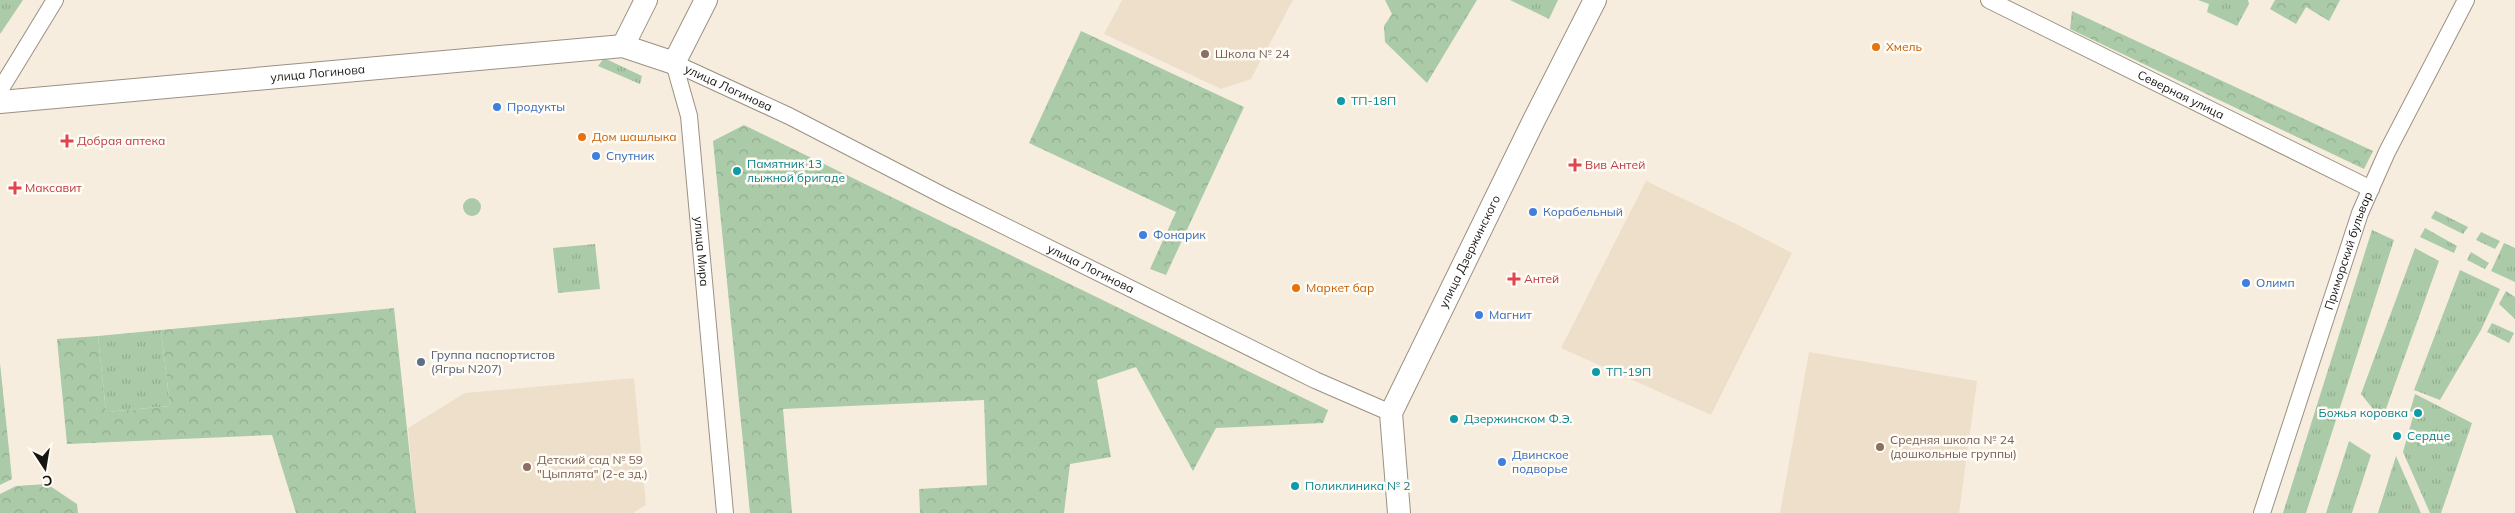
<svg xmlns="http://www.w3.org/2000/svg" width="2515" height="513" viewBox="0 0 2515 513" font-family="Mulish,sans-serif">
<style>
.built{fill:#eedfca}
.grass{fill:url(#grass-tufts)}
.forest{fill:url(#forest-crowns)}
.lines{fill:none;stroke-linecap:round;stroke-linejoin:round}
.street-casing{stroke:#9b9183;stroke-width:18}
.secondary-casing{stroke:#9b9183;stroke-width:24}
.street{stroke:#fff;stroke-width:16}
.secondary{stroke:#fff;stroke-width:22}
.food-dot{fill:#e8710a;stroke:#fffbf5;stroke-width:2}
.education-dot{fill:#8d6e63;stroke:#fffbf5;stroke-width:2}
.culture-dot{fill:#0f9aa8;stroke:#fffbf5;stroke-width:2}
.shop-dot{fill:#3f7fe0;stroke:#fffbf5;stroke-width:2}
.health-dot{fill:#e0444e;stroke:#fffbf5;stroke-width:2}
.service-dot{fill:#5c6f8a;stroke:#fffbf5;stroke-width:2}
.labels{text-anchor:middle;stroke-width:5;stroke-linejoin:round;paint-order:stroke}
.food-label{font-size:12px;fill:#c56008;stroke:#fffbf5;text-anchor:start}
.education-label{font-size:12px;fill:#785e54;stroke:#fffbf5;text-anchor:start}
.street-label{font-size:12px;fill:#191611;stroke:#fffbf5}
.culture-label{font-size:12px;fill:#0d838f;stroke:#fffbf5;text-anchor:start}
.shop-label{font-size:12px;fill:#366cbe;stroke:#fffbf5;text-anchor:start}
.health-label{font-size:12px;fill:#be3a42;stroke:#fffbf5;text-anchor:start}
.service-label{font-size:12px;fill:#4e5e75;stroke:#fffbf5;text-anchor:start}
</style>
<defs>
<pattern id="grass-tufts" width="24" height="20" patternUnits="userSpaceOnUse" patternTransform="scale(1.25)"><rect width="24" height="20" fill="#aacaa8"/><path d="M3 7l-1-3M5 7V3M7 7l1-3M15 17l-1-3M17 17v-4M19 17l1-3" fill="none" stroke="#92ad90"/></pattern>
<pattern id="forest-crowns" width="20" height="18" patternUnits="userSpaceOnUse" patternTransform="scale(1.25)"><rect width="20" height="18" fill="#aacaa8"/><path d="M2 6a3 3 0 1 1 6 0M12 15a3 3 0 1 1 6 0" fill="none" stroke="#92ad90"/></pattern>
</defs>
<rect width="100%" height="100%" fill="#f7edde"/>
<!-- built -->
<path class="built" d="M1122,0H1293L1251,79L1221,89L1104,34Z
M1646,181L1738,225L1792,253L1711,415L1561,348Z
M1809,352L1977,381L1959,513H1780Z
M634,378L646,505L633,513H416L408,428L465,393Z"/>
<!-- grass -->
<path class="grass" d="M0,0H23L0,34Z
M1510,0H1558L1549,19Z
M2198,0H2248L2249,4L2237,26L2207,12L2209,4Z
M604,58L642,76L640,84L598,66Z
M463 207a9 9 0 1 1 18 0a9 9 0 1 1-18 0Z
M2435,211H2436L2468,227L2463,234L2431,218Z
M2425,228L2457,246L2454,253L2420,237Z
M2372,230L2394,240L2306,513H2283Z
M2481,232L2500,241L2495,249L2476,240Z
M2504,243L2515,248V282L2491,271Z
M595,244L600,289L558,293L553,248Z
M2415,248L2439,261L2382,420L2361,394Z
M2471,252L2489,263L2485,269L2467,260Z
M2460,270L2500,289L2481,330L2440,400L2414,390Z
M2506,291L2515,297V319L2499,304Z
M2492,323L2514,333L2509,343L2487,332Z
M161,330L170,406L106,412L98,336Z
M2415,394L2472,423L2441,513H2430L2403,452L2414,413L2410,411Z
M2349,441L2371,455L2352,513H2326Z
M2396,456L2421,513H2378Z"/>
<!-- forest -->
<path class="forest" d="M1385,0H1477L1427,83L1385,42L1384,26L1392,14Z
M2275,0H2340L2329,21L2306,7L2296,24L2270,9Z
M2072,11L2373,151L2364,169L2070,29Z
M1081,31L1244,107L1166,275L1150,269L1176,212L1029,143Z
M744,125L1328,410L1323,423L1216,428L1193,471L1136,367L1097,380L1111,457L1070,464L1064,513H920L919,489L987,485L984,400L783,409L792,513H750L713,141Z
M394,308L416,513H296L272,435L67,444L57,339L98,336L106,412L170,406L161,330Z
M0,363L12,479L0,485Z
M47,484L77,504L78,513H0V494L16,486Z"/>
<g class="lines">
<defs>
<g id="street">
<path id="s1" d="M1989,0L2371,189"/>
<path id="s2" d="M674,63L789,116L944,196L1315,380L1391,413"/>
<path id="s3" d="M674,63L689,116L725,513"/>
<path d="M0,90L55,0"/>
<path id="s4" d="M2262,513L2360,213L2387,152L2466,0"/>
</g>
<g id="secondary">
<path d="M623,46L646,0"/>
<path id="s5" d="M0,102L623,46L674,63L706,0"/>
<path id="s6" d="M1399,513L1391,413L1534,120L1595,0"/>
</g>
</defs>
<!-- street casing -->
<use href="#street" class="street-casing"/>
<!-- secondary casing -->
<use href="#secondary" class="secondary-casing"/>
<!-- street -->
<use href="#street" class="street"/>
<!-- secondary -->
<use href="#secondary" class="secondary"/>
</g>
<!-- markers -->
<g class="food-dot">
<circle cx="1876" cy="47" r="5"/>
<circle cx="582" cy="137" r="5"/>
<circle cx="1296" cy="288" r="5"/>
</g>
<g class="education-dot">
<circle cx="1205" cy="54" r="5"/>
<circle cx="1880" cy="447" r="5"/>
<circle cx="527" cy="467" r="5"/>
</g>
<g class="culture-dot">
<circle cx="1341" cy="101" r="5"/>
<circle cx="737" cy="171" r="5"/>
<circle cx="1596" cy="372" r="5"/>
<circle cx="2418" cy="413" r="5"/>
<circle cx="1454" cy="419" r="5"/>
<circle cx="2397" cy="436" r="5"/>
<circle cx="1295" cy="486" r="5"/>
</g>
<g class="shop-dot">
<circle cx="497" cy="107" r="5"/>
<circle cx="596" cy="156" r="5"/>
<circle cx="1533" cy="212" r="5"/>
<circle cx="1143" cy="235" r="5"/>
<circle cx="2246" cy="283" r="5"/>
<circle cx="1479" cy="315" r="5"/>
<circle cx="1502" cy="462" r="5"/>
</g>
<g class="health-dot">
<path d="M64.5 133.5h5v5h5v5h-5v5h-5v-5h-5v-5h5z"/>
<path d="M1572.5 157.5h5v5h5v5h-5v5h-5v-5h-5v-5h5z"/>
<path d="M12.5 180.5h5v5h5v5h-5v5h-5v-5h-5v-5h5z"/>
<path d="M1511.5 271.5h5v5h5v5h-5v5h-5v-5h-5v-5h5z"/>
</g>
<circle class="service-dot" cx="421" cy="362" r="5"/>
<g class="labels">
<!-- food labels -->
<g class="food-label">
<text x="1886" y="51">Хмель</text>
<text x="592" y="141">Дом шашлыка</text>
<text x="1306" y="292">Маркет бар</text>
</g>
<!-- education labels -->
<g class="education-label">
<text x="1215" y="58">Школа № 24</text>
<text x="1890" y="444">Средняя школа № 24<tspan x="1890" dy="14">(дошкольные группы)</tspan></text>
<text x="537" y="464">Детский сад № 59<tspan x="537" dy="14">"Цыплята" (2-е зд.)</tspan></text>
</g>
<!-- street labels -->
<g class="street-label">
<text dy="4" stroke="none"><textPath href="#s5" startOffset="319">улица Логинова</textPath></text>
<text dy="4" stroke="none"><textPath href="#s2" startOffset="60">улица Логинова</textPath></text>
<text dy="4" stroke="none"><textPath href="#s1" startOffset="214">Северная улица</textPath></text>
<text dy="4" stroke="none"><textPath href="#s6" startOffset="280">улица Дзержинского</textPath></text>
<text dy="4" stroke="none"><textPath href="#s4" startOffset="276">Приморский бульвар</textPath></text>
<text dy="4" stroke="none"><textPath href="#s3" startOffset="191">улица Мира</textPath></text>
<text dy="4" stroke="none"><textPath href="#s2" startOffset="465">улица Логинова</textPath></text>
</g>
<!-- culture labels -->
<g class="culture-label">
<text x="1351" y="105">ТП-18П</text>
<text x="747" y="168">Памятник 13<tspan x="747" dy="14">лыжной бригаде</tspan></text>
<text x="1606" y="376">ТП-19П</text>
<text x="2408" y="417" text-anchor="end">Божья коровка</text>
<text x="1464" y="423">Дзержинском Ф.Э.</text>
<text x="2407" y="440">Сердце</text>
<text x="1305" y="490">Поликлиника № 2</text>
</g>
<!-- shop labels -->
<g class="shop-label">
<text x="507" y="111">Продукты</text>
<text x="606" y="160">Спутник</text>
<text x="1543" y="216">Корабельный</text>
<text x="1153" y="239">Фонарик</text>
<text x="2256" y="287">Олимп</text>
<text x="1489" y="319">Магнит</text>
<text x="1512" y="459">Двинское<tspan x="1512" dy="14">подворье</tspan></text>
</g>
<!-- health labels -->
<g class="health-label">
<text x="77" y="145">Добрая аптека</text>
<text x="1585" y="169">Вив Антей</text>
<text x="25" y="192">Максавит</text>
<text x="1524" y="283">Антей</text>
</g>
<!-- service labels -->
<g class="service-label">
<text x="431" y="359">Группа паспортистов<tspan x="431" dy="14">(Ягры N207)</tspan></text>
</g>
</g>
<!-- north arrow -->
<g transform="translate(45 468) rotate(168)" stroke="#fffbf5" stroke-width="4" paint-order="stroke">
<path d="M0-4L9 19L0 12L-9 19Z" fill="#191611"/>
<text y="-8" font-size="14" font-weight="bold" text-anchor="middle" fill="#191611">С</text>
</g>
</svg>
